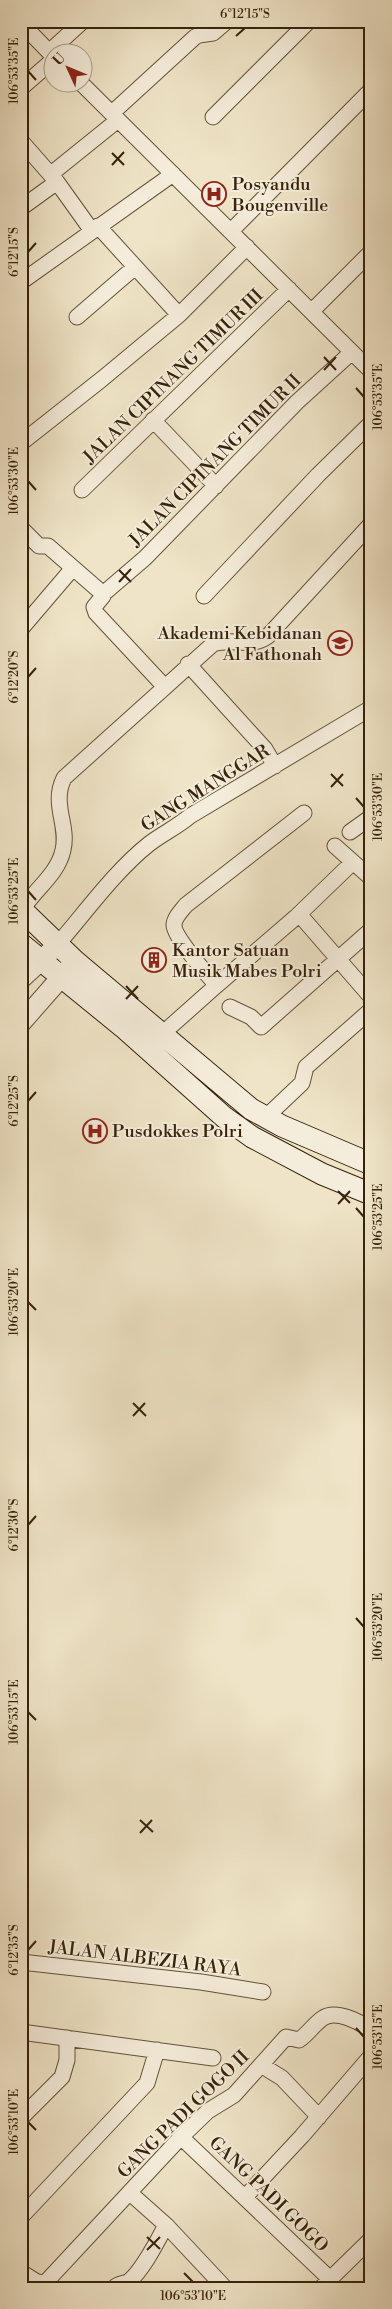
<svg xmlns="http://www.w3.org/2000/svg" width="392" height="2309" viewBox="0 0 392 2309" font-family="'Libre Bodoni',serif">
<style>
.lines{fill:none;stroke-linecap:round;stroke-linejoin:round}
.minor-casing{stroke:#645239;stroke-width:17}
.tertiary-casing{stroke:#645239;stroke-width:21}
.secondary-casing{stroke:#36220a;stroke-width:23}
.minor{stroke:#f5eddb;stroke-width:15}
.tertiary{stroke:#f5eddb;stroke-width:19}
.secondary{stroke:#f5eddb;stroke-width:21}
.ticks{fill:none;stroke:#36220a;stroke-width:2}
.labels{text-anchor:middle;stroke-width:4;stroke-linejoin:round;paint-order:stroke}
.poi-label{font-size:18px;fill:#36220a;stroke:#f5eddb;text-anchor:start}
.street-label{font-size:18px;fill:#36220a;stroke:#f5eddb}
.neatline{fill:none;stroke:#36220a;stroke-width:2}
.ticks-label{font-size:12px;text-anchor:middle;fill:#36220a}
</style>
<rect width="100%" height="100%" fill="#efe4c7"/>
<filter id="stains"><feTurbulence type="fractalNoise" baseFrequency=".004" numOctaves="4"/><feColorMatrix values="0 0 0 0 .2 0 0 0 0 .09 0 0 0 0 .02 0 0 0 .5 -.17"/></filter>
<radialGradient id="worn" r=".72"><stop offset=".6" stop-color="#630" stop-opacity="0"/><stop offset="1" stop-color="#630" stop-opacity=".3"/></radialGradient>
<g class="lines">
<defs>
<path id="minor" d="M21,23L52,55
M49,52L83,21
M80,82L371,371
M21,88L52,61
M112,113L195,37L199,35L213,33L227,21
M213,117L309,21
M21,141L57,182L92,231
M51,174L118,120
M21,208L57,182
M98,226L179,315
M231,231L371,90
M21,282L173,174
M312,311L371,252
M77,317L135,267
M153,420L216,486
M21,443L102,379L179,315L247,247
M82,490L289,289
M21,528L39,546H48L102,593L103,596L94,607L96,613L164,686
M103,594L145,558L297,402L352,352
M204,596L318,475L371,423
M21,629L73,568
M188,664L265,749L275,766
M350,832L371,817
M335,846L371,878
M22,910C35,889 58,874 63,850C69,825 51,804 64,778L213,644C231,637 251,649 268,636L371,524
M299,914L371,997
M57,945C85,913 115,871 149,844C162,834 177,827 190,816L371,708
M217,985L296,917L352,863
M230,1007L251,1017L261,1027L371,930
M162,1034L217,985C208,976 174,937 174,925C174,918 182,910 186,905L304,813
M265,1118L302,1083L306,1067L371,1010
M21,1962L201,1982L263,1992
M21,2032L213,2058
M261,2065L282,2078L319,2117
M21,2118L62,2077L67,2060V2038
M181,2137L330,2279
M130,2193L166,2225L225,2288
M245,2197L302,2136L371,2056
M21,2217L147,2083L157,2050
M21,2272L37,2282L45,2283L181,2137L208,2111L234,2095L286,2037L299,2040C308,2034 314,2024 323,2018C336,2009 360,2022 371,2030
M114,2288C118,2283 123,2284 128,2282C142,2272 158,2240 166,2225
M321,2288L371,2239"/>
<path id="tertiary" d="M21,979L51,951
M21,1023L71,966"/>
<path id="secondary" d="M21,909L75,961L251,1109L282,1126L371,1164
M21,944L123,1027L224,1117L252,1137L322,1174L371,1194"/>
</defs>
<!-- minor casing -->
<use href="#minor" class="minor-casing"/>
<!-- tertiary casing -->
<use href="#tertiary" class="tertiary-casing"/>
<!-- secondary casing -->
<use href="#secondary" class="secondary-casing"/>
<!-- minor -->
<use href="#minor" class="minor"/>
<!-- tertiary -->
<use href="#tertiary" class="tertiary"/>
<!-- secondary -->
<use href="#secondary" class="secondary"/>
</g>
<!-- ticks -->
<path class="ticks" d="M236,36L245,28M28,71L36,80M112,153L124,165M112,165L124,152M28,252L36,243M324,357L336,370M324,370L336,357M356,388L364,397M28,481L36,490M119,570L131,582M119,582L131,569M28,677L36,668M331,774L343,786M331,787L343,774M356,798L364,807M28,891L36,900M126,986L138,999M126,999L138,986M28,1101L36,1092M338,1191L350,1203M338,1204L350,1191M356,1208L364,1217M28,1302L36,1310M133,1403L146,1416M133,1416L145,1403M28,1525L36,1516M356,1618L364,1627M28,1712L36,1720M140,1820L153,1832M140,1833L152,1820M28,1950L36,1941M356,2028L364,2037M28,2122L36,2130M147,2237L160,2249M147,2250L160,2237M184,2273L193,2282"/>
<!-- icons -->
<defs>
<symbol id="hospital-ring" viewBox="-11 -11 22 22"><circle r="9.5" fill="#f5eddb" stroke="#8f2418" stroke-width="1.5"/><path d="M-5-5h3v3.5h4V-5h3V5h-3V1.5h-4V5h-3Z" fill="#8f2418"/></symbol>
<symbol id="university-ring" viewBox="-11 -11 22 22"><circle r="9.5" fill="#f5eddb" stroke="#8f2418" stroke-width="1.5"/><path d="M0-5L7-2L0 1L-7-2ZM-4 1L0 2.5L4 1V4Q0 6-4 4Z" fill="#8f2418"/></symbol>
<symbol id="building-ring" viewBox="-11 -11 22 22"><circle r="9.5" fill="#f5eddb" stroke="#8f2418" stroke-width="1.5"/><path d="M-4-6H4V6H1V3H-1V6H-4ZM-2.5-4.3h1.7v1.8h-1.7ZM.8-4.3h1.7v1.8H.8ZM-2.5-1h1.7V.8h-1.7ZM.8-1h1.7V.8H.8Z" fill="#8f2418"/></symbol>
</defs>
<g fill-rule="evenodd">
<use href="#hospital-ring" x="200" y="180" width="28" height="28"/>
<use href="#university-ring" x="326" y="629" width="28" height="28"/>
<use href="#building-ring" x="140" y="946" width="28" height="28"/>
<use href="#hospital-ring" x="81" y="1117" width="28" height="28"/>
</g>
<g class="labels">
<!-- poi labels -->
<g class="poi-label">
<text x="232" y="190">Posyandu<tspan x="232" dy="21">Bougenville</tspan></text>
<text x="322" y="639" text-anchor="end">Akademi Kebidanan<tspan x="322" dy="21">Al Fathonah</tspan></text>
<text x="172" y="956">Kantor Satuan<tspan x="172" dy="21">Musik Mabes Polri</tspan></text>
<text x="112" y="1137">Pusdokkes Polri</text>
</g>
<!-- street labels -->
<g class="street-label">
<text transform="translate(173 376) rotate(-44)" y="6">JALAN CIPINANG TIMUR III</text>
<text transform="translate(215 460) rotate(-45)" y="6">JALAN CIPINANG TIMUR II</text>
<text transform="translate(205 788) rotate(-32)" y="6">GANG MANGGAR</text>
<text transform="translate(145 1958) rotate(7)" y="6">JALAN ALBEZIA RAYA</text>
<text transform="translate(183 2114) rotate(-44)" y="6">GANG PADI GOGO II</text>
<text transform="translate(269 2194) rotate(44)" y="6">GANG PADI GOGO</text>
</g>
</g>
<!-- margin -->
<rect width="392" height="2309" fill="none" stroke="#efe4c7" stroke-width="55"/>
<!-- north arrow -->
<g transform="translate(68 68) rotate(314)"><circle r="24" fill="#f5eddb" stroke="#a99c87"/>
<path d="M0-4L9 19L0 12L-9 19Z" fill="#8f2418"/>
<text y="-8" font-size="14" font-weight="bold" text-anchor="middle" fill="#36220a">U</text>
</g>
<rect x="28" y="28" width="336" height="2254" class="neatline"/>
<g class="ticks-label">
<text x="245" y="18">6°12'15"S</text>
<text transform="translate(14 71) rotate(-90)" y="4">106°53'35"E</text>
<text transform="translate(14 252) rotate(-90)" y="4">6°12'15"S</text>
<text transform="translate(378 397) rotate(-90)" y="4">106°53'35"E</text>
<text transform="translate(14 481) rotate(-90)" y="4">106°53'30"E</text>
<text transform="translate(14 677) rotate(-90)" y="4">6°12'20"S</text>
<text transform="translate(378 807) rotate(-90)" y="4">106°53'30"E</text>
<text transform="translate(14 891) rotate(-90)" y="4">106°53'25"E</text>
<text transform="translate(14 1101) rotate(-90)" y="4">6°12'25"S</text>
<text transform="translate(378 1217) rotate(-90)" y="4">106°53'25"E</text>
<text transform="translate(14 1302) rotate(-90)" y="4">106°53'20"E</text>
<text transform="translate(14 1525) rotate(-90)" y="4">6°12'30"S</text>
<text transform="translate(378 1627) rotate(-90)" y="4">106°53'20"E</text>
<text transform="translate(14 1712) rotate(-90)" y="4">106°53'15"E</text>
<text transform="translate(14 1950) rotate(-90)" y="4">6°12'35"S</text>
<text transform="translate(378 2037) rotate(-90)" y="4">106°53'15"E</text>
<text transform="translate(14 2122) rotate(-90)" y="4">106°53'10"E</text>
<text x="193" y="2300">106°53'10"E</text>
</g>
<rect width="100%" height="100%" filter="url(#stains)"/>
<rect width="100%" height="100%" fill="url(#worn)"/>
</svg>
